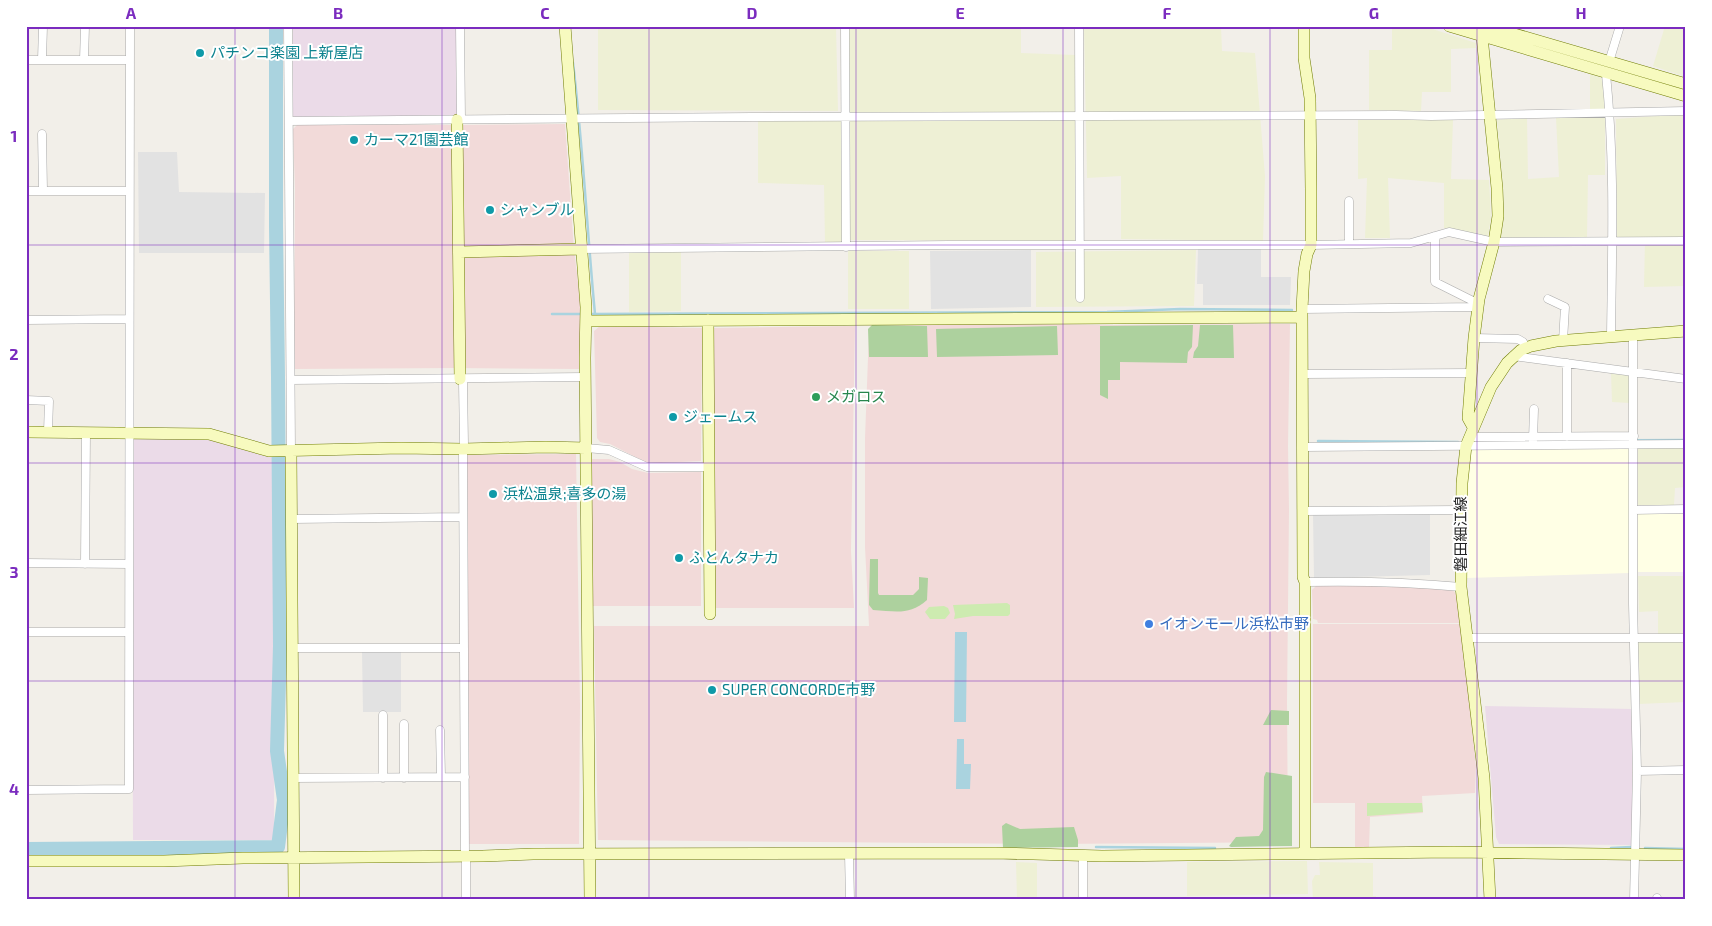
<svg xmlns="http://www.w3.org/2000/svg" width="1712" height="926" viewBox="0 0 1712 926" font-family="'Exo 2','Noto Sans JP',sans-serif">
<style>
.commercial{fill:#f2dad9}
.industrial{fill:#ebdbe8}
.education{fill:#ffffe5}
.farmland{fill:#eef0d5}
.grass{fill:#cdebb0}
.forest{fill:#add19e}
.parking{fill:#e2e2e2}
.water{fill:#aad3df}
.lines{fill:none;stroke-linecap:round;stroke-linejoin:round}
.stream{stroke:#aad3df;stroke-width:2.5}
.river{stroke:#aad3df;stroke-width:14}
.street-casing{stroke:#a9a9a9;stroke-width:9}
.secondary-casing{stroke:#707d05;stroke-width:12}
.street{stroke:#fff;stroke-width:8}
.secondary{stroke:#f7fabf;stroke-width:11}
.grid{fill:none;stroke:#7b2cbf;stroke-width:1;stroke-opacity:0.55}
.culture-dot{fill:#0f9aa8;stroke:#fff;stroke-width:2}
.leisure-dot{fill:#2e9e5b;stroke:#fff;stroke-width:2}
.shop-dot{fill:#3f7fe0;stroke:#fff;stroke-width:2}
.labels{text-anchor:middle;stroke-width:4;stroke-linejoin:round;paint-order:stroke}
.culture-label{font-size:15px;fill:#0d838f;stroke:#fff;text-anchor:start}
.leisure-label{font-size:15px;fill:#27864d;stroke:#fff;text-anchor:start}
.street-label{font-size:15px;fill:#222;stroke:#fff}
.shop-label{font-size:15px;fill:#366cbe;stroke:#fff;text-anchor:start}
.neatline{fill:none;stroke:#7b2cbf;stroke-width:2}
.grid-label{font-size:16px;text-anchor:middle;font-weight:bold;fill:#7b2cbf}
</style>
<rect width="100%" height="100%" fill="#f2efe9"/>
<!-- commercial -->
<path class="commercial" d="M298,124L460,125L565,124L574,250L582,314L581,369L454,368L294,369L295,188L293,129Z
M965,323L1110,325L1290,324L1288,446L1289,510L1287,702L1288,842L1053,844L598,840L594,626H869L865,547V438L869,331L872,325Z
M600,326L702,328L701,461L660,463L645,462L610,444L600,442L597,438L594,331Z
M855,326L851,551L854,608H712L714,328Z
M576,454L580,705L579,844H469L466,585L467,455Z
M592,459H609L620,462L632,469L648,473L701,472V606H592Z
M1359,583L1452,589L1456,594L1462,623H1318L1317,620L1313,619L1312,590L1316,586Z
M1313,624H1462L1476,767L1475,793L1422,796L1423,813L1370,817L1369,848L1355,849V803H1313Z"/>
<!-- industrial -->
<path class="industrial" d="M293,26H458L459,117H295L292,115Z
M132,436L212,437L275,456L274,840H133Z
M1485,706L1632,709V845L1499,844L1496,837Z"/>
<!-- education -->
<path class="education" d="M1629,449L1630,573L1466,578V484L1470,450Z
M1638,514H1686V572H1638Z"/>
<!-- farmland -->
<path class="farmland" d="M598,26H836L838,111L598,110Z
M848,26H1021V53L1075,55V241L848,240Z
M1084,26H1221L1222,51L1255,53L1265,176L1263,241L1121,239V176L1087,178Z
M1392,26H1423L1476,43V48L1451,49V92H1422L1421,111L1369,110V50H1392Z
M1665,26H1686V77L1653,66Z
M1590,73L1605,80L1607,106L1604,110H1590Z
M1686,114V286L1644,287L1645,239L1617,237L1616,119Z
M1527,117L1528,179L1559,177L1556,118L1605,117V175H1588L1587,237L1499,238L1502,178L1497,120Z
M1358,120H1453L1451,179L1489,180L1491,217L1488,237L1444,228V183L1388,178L1390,238H1365L1367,178L1358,179Z
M758,121H844V243L825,244L824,185L758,183Z
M1196,250L1194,306L1036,307V252Z
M848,251H909V309H848Z
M629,252H681V311L629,312Z
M1611,373L1631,376L1630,403L1612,402Z
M1638,448H1686V487L1675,488L1674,505H1638Z
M1638,576H1686V634H1658V611L1639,612Z
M1637,642H1686V702L1638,704Z
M1307,861L1308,894L1187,896V862Z
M1016,862L1037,863V900H1017Z
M1319,862L1373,863V896H1376V900H1313L1312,881L1315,875H1320Z"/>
<!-- grass -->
<path class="grass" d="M1007,603L1010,605V614L1008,616H973L954,619L955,614L953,605Z
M944,606L948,608L950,613L945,619H930L925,612L929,607Z
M1367,803H1422L1423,812L1367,816Z"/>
<!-- forest -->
<path class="forest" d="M872,325L927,326L928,357H869L868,329Z
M1193,325L1192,347L1188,352L1187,363L1120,362V380H1108V399L1100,395V326Z
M1200,325H1233L1234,358H1193L1194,352L1198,346Z
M1057,326L1058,355L937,357L936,329Z
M870,559H878V593L879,595H913L919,589V577L928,578L927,600C909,616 895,611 873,610L869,605Z
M1271,710L1289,711V725H1263Z
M1266,772L1292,776V846L1231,847L1229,846L1236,837L1259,836L1263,830L1264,777Z
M1006,823L1020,829L1074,827L1078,840V847L1003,848L1002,826Z"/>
<!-- parking -->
<path class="parking" d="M138,152H177L179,192L265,193L264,253H139Z
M1198,249H1261V277H1291L1290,305H1203V284H1197Z
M1031,250V307L931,309L930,251Z
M1313,514H1430V575L1314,578Z
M401,651V712H363L362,652Z"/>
<!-- water -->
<path class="water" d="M955,632H967L966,722H954Z
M957,739H964V764H971L970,789H956Z"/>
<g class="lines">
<!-- stream -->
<path class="stream" d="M573,63C583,146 587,230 595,314
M552,314H583
M589,314L1107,312L1180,309L1292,310
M1318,441L1458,442
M1475,441L1686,440
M1096,847L1215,848
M1611,848L1631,847
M1645,848L1686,849"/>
<!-- river -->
<path class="river" d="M26,849L278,847L284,800L277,751L280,646L278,377L276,226V26"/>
<defs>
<path id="street" d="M288,26L291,451
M460,26L461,120
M845,26L846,247
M1079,26L1080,298
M26,60H130
M42,60L43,26
M84,60L85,26
M1609,62L1620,26
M1606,74C1615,161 1612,250 1611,337
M289,121L752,117L1396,115L1431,116L1686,111
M42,134L43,191
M26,191H128
M1435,236V282L1479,304
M1349,243V201
M581,249L948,245H1311L1411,243L1449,232L1494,242L1686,241
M1548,299L1565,307L1563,341
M1302,309L1478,307
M26,320L129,319
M1633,335V604L1637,771L1634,900
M1474,338L1518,339L1523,342L1526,348
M1513,356L1686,379
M1303,374L1472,373
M460,379L463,382L464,445L463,449L465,856
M291,380L585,377
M26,400L49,401L48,432
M1469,437L1634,436
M1567,437V363
M1533,440L1534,409
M1303,447L1686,444
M586,448L609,450L647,467H709
M1634,510L1686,509
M1304,511L1461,510
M292,519L463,517
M26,563L129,564
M85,564L86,432
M1305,582C1358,581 1408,582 1461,587
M26,632H129
M1468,638H1686
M293,648H464
M404,724V778
M440,730L441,777
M1637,771L1686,770
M293,778L465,777
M383,778V715
M26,790L129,789L130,26
M849,854L850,900
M1083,856V900
M1657,898V900
M466,900V856"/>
<path id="secondary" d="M565,26L586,307L585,358L590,900
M1304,26V58L1310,98L1311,191V245L1307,254L1304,271L1302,309L1303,577L1305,582V853
M1449,26L1686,96
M1487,26L1686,84
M457,120L460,379
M459,252L581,249
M708,320L710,614
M587,321L1302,317
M1473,427L1468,418L1474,338L1479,299L1494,242L1498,216L1497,188L1481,26
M26,432L209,434L269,451L401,448L463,449L546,447L586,448
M291,451L294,900
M26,861H164L243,858L483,856L533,854L996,853L1102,856L1454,852L1686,855
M1490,900L1484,778L1461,587L1462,483L1466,446L1491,387L1507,363L1521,350L1531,346L1556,341L1686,331"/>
</defs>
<!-- street casing -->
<use href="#street" class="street-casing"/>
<!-- secondary casing -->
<use href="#secondary" class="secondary-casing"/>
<!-- street -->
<use href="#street" class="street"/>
<!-- secondary -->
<use href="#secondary" class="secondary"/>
</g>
<!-- grid -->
<path class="grid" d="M235,26V900M442,26V900M649,26V900M856,26V900M1063,26V900M1270,26V900M1477,26V900M26,245H1686M26,463H1686M26,681H1686"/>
<!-- markers -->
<g class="culture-dot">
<circle cx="200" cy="53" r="5"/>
<circle cx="354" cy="140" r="5"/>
<circle cx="490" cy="210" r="5"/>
<circle cx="673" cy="417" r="5"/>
<circle cx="493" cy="494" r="5"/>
<circle cx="679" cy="558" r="5"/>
<circle cx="712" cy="690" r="5"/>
</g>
<circle class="leisure-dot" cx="816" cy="397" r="5"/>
<circle class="shop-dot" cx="1149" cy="624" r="5"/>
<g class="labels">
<!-- culture labels -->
<g class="culture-label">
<text x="210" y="58">パチンコ楽園 上新屋店</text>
<text x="364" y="145">カーマ21園芸館</text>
<text x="500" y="215">シャンブル</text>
<text x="683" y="422">ジェームス</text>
<text x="503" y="499">浜松温泉;喜多の湯</text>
<text x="689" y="563">ふとんタナカ</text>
<text x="722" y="695">SUPER CONCORDE市野</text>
</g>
<!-- leisure labels -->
<g class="leisure-label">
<text x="826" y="402">メガロス</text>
</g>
<!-- street labels -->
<g class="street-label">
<text transform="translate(1461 534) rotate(-90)" y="5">磐田細江線</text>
</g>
<!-- shop labels -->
<g class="shop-label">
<text x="1159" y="629">イオンモール浜松市野</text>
</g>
</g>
<!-- border -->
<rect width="1712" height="926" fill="none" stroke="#ffffff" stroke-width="55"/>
<rect x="28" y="28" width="1656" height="870" class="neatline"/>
<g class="grid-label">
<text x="131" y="19">A</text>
<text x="338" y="19">B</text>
<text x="545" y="19">C</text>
<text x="752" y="19">D</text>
<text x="960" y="19">E</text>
<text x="1167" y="19">F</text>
<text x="1374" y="19">G</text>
<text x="1581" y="19">H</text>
<text x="14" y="142">1</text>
<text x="14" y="360">2</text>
<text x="14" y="578">3</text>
<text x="14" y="795">4</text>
</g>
</svg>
